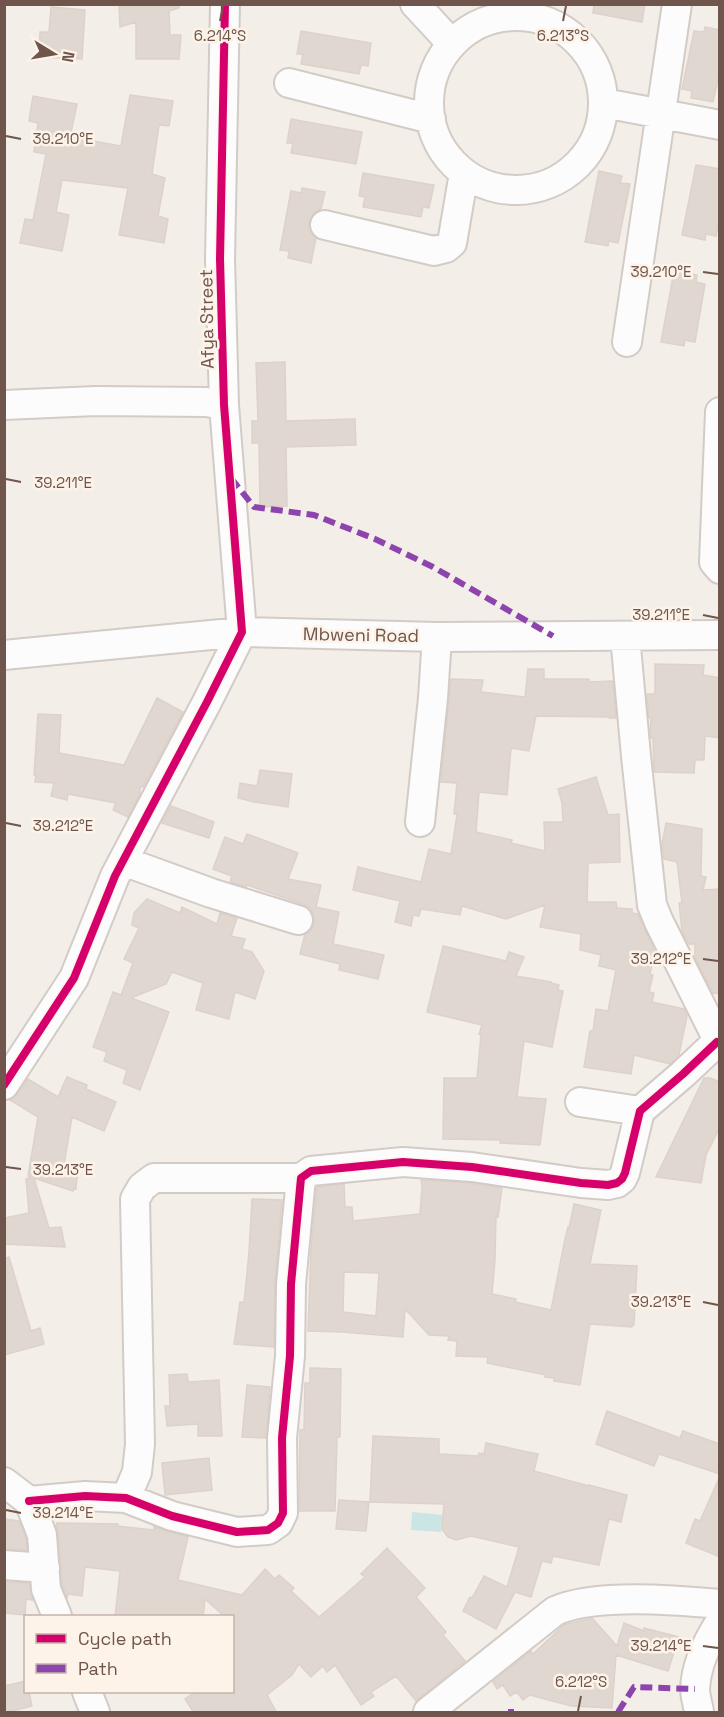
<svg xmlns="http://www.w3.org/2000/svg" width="724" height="1717" viewBox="0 0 724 1717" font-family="'Space Grotesk',sans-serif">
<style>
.water{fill:#cbe4e4}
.building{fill:#e0d7d0;stroke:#ddd1cb;stroke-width:1.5;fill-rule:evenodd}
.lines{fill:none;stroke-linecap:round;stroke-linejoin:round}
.minor-casing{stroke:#d3cbc6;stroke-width:32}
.minor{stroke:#fdfcfc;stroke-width:28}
.quiet{stroke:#8e44ad;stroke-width:6;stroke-dasharray:12 6;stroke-linecap:butt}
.cycleway-casing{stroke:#fdf3e8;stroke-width:11}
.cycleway{stroke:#d6006c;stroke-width:8}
.ticks{fill:none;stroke:#6f554b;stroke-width:2}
.labels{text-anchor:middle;stroke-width:5;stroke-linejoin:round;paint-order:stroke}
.street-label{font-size:18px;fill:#6f554b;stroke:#fdf3e8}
.ticks-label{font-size:15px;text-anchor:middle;fill:#6f554b;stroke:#fdf3e8;stroke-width:5;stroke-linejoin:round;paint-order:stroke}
</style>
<rect width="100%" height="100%" fill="#f4eee8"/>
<!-- water -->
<path class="water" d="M412,1512L443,1515L441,1532L411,1530Z"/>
<!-- building -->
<path class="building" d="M119,4H179V8L169,11L170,35H181L179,59H136V22L120,27Z
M594,4H645L642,22L593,13Z
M51,7L85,10L82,59L39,57L40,32H49Z
M705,27L720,30V71L713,102L691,98L692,91L682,89L694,31L704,32Z
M301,31L371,43L368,66L361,65L359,74L301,64L303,54H297Z
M130,95L173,101L169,126L159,125L152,174L165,178L158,216L168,219L164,243L119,235L128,188L62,180L56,212L69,215L62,251L20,243L25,219L33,220L46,154L34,152L38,123L29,121L33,96L77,104L70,137L121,146Z
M291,119L362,132L356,164L291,153L293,143H287Z
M696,165L720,169V217L716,236L706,234L705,240L682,235Z
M599,171L622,176L620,183L630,184L618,243L609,241L608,246L585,242Z
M363,173L434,185L429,208L423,207L421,217L363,207L365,197L359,196Z
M302,188L325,192L321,209L313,213L309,222V230L316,238L311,263L288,258L289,251L280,250L291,191L301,193Z
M674,271L697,275L696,282L705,284L695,342L685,340L684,346L661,342Z
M285,362L286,421L355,419L356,445L286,447L287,506L260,507L259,443H252V421H258L256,363Z
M655,664L704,665L703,675L720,678V738L705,736L704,760H695L694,773L654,772L653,738H651L650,733L651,718H649L647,694H655Z
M528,669H544V679H589V682L613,681L616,718H609V717L536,716L529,751L511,748L507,795L479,792L476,832L512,840L511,843L545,851L544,822H563L562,803L558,789L596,777L608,815L619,814L620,862L588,863L587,902H616L617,908L632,909V913L638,914L655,952L650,974L653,975L649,992L654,993L652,1002L684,1009L687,1016L679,1055L670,1064L634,1055L631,1074L584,1067L590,1031H593L596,1009L608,1011L616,970L599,966L601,955L580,950L581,934L540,927L545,905L506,919L462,906L460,915L421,909L419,916L413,915L411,926L395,922L400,901L353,890L358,867L421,882L429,849L451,854L457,814H454L457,783L441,782L451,679L483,680L481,692L525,697Z
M157,698L183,712L143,787H140V794L128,817L113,810L116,803L68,794L67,800L51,796L54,783L35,782L36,775H34L38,714L61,715L59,753L124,765Z
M260,770L292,774L288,807L254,802L238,798L240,783L257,786Z
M171,806L214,822L209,838L162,823Z
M666,823L702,829L701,876L706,877L703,890L720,889V994L713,993L695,957V944H689L682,931L679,903H682L677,862L664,859L662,844Z
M247,834L298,853L288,879L321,885L316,907L339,912L333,944L384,955L378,979L339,970L340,964L300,954L305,934L310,932L314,924V916L310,908L303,904L247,885L246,887L230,882L232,876L213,869L225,837L243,844Z
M147,899L180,913L182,907L217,924L220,913L237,918L231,936L245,939L242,949L252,952L264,971L255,999L235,992L229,1019L196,1010L203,983L172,972L166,984L131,998L169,1012L140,1090L123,1083L127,1070L104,1061L107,1052L93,1047L113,992L121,995L133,963L124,959L139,928L132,925L134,913Z
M443,946L506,961L509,952L524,957L516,976L551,982V983L559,985L558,990L563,991L552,1047L524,1041L517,1097L546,1099L540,1145L500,1143V1140L443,1139L444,1078H477L481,1035L479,1034L482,1025L427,1012Z
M67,1077L87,1085L86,1089L116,1102L104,1131L72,1117L64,1165L78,1166L76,1189L74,1188L73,1191L34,1178L49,1228L61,1227L65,1247L4,1244V1218L29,1213L26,1179L32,1178L28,1176L38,1117L10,1100L18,1094L28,1079L58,1097Z
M704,1078H710L720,1082V1127L706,1155L701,1183L656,1177Z
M421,1180L470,1183L502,1188L498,1217L496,1216L495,1260L492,1294L516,1299L515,1302L551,1310L565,1239L568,1227L569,1228L574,1204L601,1210L590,1264L637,1266L634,1325H632V1327L590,1324L580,1385L554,1381V1378L545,1377L546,1375L487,1363L488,1357L456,1356L457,1341L448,1340L449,1336L429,1335L405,1309L403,1337L342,1332L308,1331L311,1249L317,1187L344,1184L345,1207H352L353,1221L420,1214L422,1186ZM344,1272L379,1273L376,1316L343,1312Z
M252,1199L282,1200L275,1283L274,1347L234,1344L240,1302L244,1303L249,1252Z
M9,1257L31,1331L40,1328L44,1344L4,1355V1258Z
M310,1368L341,1369L340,1437H337L335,1511H299L300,1430H304L305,1383H310Z
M187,1374L188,1382L219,1380L222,1436H198V1424L167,1426L165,1406H170L169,1375Z
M247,1385L270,1387L266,1438L242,1437Z
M607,1411L680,1438L683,1431L720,1444V1474L659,1454L654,1466L596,1444Z
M373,1436L439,1439V1454L478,1456L479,1453L484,1454L486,1443L538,1454L534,1471L589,1486V1485L627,1495L621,1522L609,1519L599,1565L553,1556L551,1563L542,1561L531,1597L515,1592L496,1629L463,1611L470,1597L472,1598L484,1576L507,1587L519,1547L471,1536L456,1540L448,1537L442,1529L444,1504L370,1502Z
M209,1458L212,1490L165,1495L162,1463Z
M720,1476V1557L686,1543L695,1519L700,1521Z
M339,1500L369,1502L366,1531L336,1529Z
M4,1519L19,1521L26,1539L27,1550L4,1549Z
M57,1523L118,1524L117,1526L154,1530V1527L188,1537L178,1580L242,1595L265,1569L275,1579L279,1575L294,1588L291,1591L319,1617L365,1577L361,1574L387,1548L425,1588L416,1597L446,1632L443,1635L465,1661L416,1701L396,1676L371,1692L374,1696L361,1705L335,1665L327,1672L323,1666L311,1677L299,1664L292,1675L267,1695L277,1713H194L185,1699L195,1692H232V1617H225L205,1599L203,1617H115L120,1571L85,1567L82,1596L68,1594L67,1598L62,1585L58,1534L56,1526Z
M4,1582L29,1583L33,1600L26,1599L25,1615L4,1613Z
M592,1618L617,1646L624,1623L644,1631V1628L679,1637L668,1671L616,1655L612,1708L571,1706L530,1695L523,1700L517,1692L510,1696L503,1685L497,1689L493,1682L531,1651L533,1654L564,1625Z
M26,1681V1692H29L32,1706L4,1713V1686Z"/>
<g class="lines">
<defs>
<path id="minor" d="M415,4L452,44
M429 103a87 87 0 1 1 174 0a87 87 0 1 1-174 0Z
M289,83L431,119
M604,103L720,125
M325,225L434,251L446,248L452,243L464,173
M627,342L677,4
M4,405L96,401L206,402L224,405
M720,412L714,562L720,569
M625,636L636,756L652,905L659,922L720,1044
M4,655L242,632L437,637L720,635
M420,822L433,698L437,637
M123,861L211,893L298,920
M4,1085L74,978L115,876L207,702L242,632L224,405L220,259L225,4
M580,1102L640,1111
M4,1482L29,1501L42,1535L46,1589L57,1616
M126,1498L137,1472L140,1444L135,1199L142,1187L154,1178H301
M29,1501L85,1496L126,1498L172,1516L237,1532L268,1530L278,1523L283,1513L282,1438L290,1356L291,1284L301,1178L311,1171L403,1162L472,1167L581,1183L608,1185L617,1183L622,1179L625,1173L640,1111L683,1074L717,1042
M4,1565L45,1568
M87,1692L95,1712
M428,1712L555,1611C595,1593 676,1600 720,1604
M699,1712C698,1705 695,1696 695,1689C696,1665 707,1642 720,1622"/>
</defs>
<!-- minor casing -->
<use href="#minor" class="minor-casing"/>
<!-- minor -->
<use href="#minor" class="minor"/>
<!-- quiet -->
<path class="quiet" d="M231,478L254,507L314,515L375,539L433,567L553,636
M508,1712H514
M618,1712L634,1687L695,1689"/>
<defs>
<path id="cycleway" d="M4,1085L74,978L115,876L207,702L242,632L224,405L220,259L225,4
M29,1501L85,1496L126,1498L172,1516L237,1532L268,1530L278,1523L283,1513L282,1438L290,1356L291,1284L301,1178L311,1171L403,1162L472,1167L581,1183L608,1185L617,1183L622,1179L625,1173L640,1111L683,1074L717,1042"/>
</defs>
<!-- cycleway casing -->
<use href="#cycleway" class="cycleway-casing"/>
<!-- cycleway -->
<use href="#cycleway" class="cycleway"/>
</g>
<!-- ticks -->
<path class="ticks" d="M220,21L223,6M563,21L566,6M6,136L21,139M703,272L718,274M6,479L21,482M703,615L718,618M6,823L21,826M703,959L718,961M6,1167L21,1169M703,1302L718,1305M6,1510L21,1513M703,1646L718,1648M578,1711L581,1696"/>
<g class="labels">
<!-- street labels -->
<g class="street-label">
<text transform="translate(207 319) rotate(-91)" y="6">Afya Street</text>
<text transform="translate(361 635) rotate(1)" y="6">Mbweni Road</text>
</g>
</g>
<g class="ticks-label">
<text x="220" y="41">6.214°S</text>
<text x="563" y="41">6.213°S</text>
<text x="63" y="144">39.210°E</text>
<text x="661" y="277">39.210°E</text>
<text x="63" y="488">39.211°E</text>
<text x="661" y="620">39.211°E</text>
<text x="63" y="831">39.212°E</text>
<text x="661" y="964">39.212°E</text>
<text x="63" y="1175">39.213°E</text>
<text x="661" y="1307">39.213°E</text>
<text x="63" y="1518">39.214°E</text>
<text x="661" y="1651">39.214°E</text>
<text x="581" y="1687">6.212°S</text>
</g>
<!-- border -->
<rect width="724" height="1717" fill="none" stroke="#6f554b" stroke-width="12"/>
<!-- legend -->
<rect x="24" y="1615" width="210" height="78" fill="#fdf3e8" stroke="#c4b4a9" stroke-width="1.5"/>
<rect x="36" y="1634" width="30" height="9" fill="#d6006c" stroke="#c4b4a9" stroke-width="1.5"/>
<text x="78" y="1645" font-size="18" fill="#6f554b">Cycle path</text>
<rect x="36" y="1664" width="30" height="9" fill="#8e44ad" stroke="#c4b4a9" stroke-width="1.5"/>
<text x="78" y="1675" font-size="18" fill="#6f554b">Path</text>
<!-- north arrow -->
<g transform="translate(54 54) rotate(101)" stroke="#fdf3e8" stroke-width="4.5" paint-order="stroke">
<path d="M0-4.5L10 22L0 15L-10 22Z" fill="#6f554b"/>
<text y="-9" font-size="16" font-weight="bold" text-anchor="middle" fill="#6f554b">N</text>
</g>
</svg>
